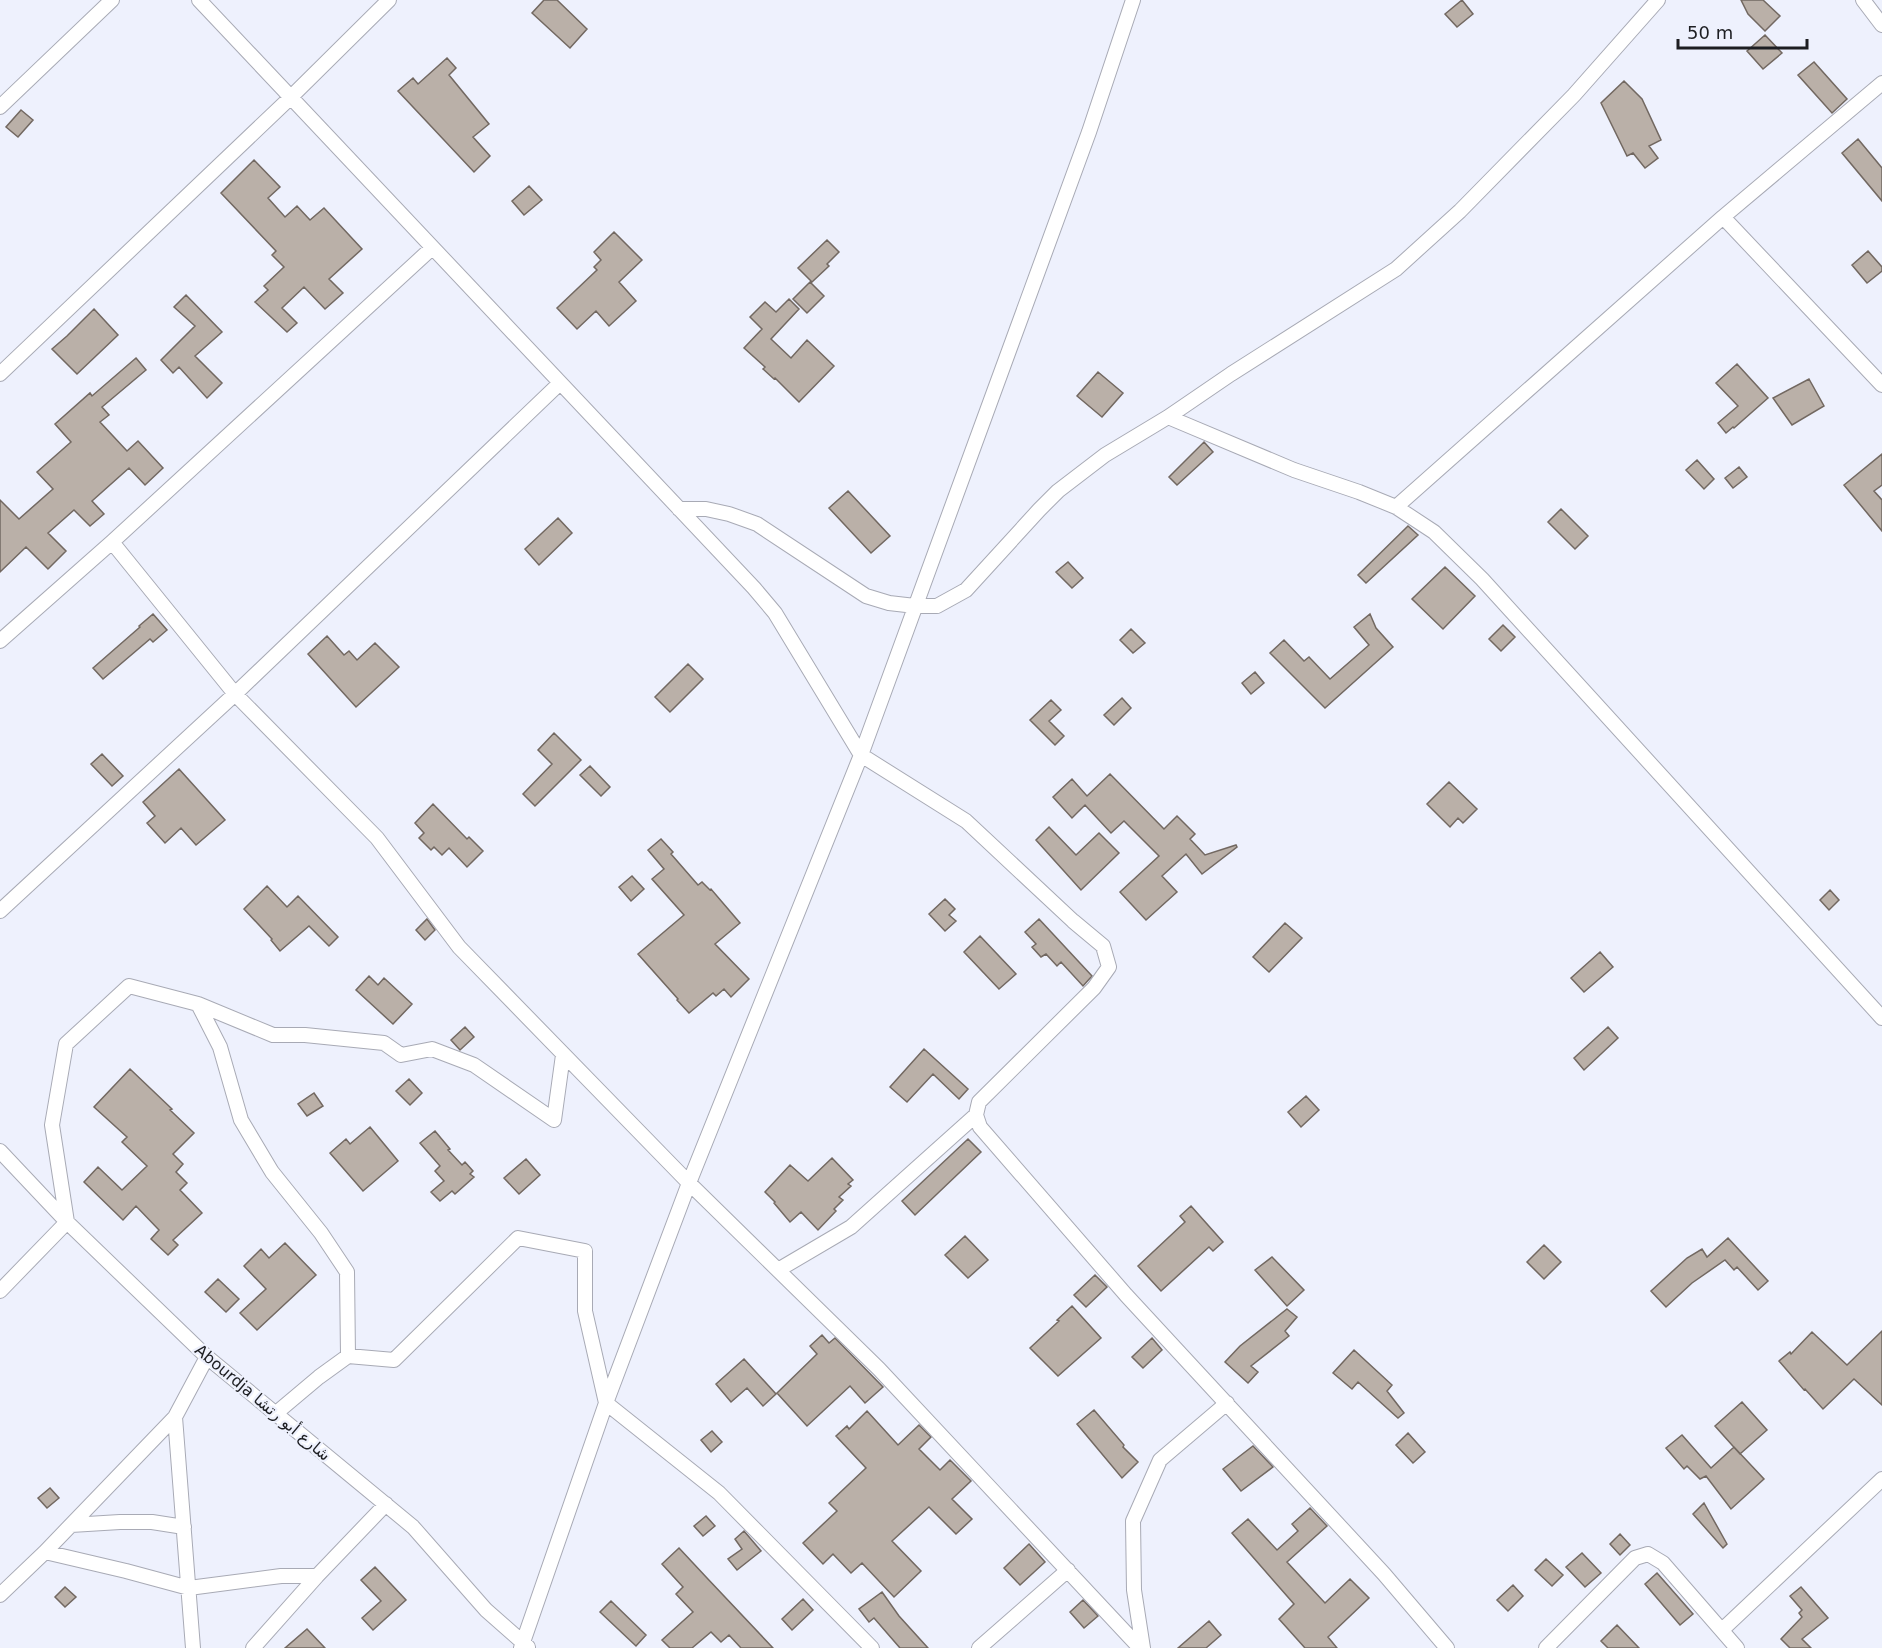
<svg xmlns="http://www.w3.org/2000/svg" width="1882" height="1648" viewBox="0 0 1882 1648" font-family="'DejaVu Sans','Noto Naskh Arabic',sans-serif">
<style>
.building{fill:#bab0a8;stroke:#726861;stroke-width:1.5}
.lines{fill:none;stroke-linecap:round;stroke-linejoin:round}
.minor-casing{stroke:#a8aab5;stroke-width:16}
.minor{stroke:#fff;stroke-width:14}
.labels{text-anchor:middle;stroke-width:4.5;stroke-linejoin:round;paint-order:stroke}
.street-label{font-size:16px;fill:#1d1e22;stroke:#eef1fd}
</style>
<rect width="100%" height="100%" fill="#eef1fd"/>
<!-- building -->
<path class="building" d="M544,0H557L587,29L570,48L532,13Z
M1462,0L1473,14L1457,27L1445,14Z
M1741,0H1763L1780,16L1765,31L1748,14Z
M1765,35L1782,53L1763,69L1747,51Z
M447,58L456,68L449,75L489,124L473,137L490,156L474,172L398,91L413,78L418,84Z
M1814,62L1847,99L1832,113L1798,75Z
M1624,81L1642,99L1661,140L1649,146L1658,158L1645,168L1633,153L1627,156L1601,103Z
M21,110L33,120L18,137L6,127Z
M1858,139L1882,168V201L1842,153Z
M254,160L280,187L268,198L285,217L297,206L310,220L324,208L362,249L329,279L343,293L325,309L304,287L282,308L297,323L287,332L255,302L268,290L264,286L284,267L272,255L276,251L221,193Z
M529,186L542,200L524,215L512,201Z
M614,232L642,260L619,282L636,301L609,326L596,311L577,329L557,308L597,270L594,267L601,260L594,252Z
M827,240L839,252L827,264L829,266L812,282L798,268Z
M1868,251L1882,267V271L1867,283L1852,265Z
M810,282L824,296L807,313L793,299Z
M186,295L222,332L195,356L222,383L207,398L179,367L173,373L161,360L195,326L174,307Z
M789,299L799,309L771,339L791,358L807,340L834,366L799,402L775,378L774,379L763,369L765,367L744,348L762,329L750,317L765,302L776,312Z
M94,309L118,335L77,374L52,349L67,336Z
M136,358L146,370L102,407L109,415L100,422L127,451L138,441L163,468L145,485L129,468L92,501L104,514L90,526L74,510L48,533L66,551L48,569L26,547L0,572V500L19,519L53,489L37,472L71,442L55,424L90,393L92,396Z
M1737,364L1768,398L1734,428L1733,427L1726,433L1718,423L1738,406L1716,383Z
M1098,372L1123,393L1102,417L1077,396Z
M1809,379L1824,406L1792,425L1773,398Z
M1204,442L1213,452L1177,485L1169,477Z
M1882,454V485L1874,491L1882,500V531L1844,485Z
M1697,460L1714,479L1704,489L1686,470Z
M1739,467L1747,477L1733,488L1725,478Z
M848,491L890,536L871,553L829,508Z
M1561,509L1588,536L1575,549L1548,522Z
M558,518L572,533L539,565L525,549Z
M1408,526L1418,535L1366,583L1358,575Z
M1068,562L1083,578L1072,588L1056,572Z
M1445,567L1475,596L1443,629L1412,599Z
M153,614L167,630L153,642L150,639L103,679L93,668L140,627L139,626Z
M1370,614L1376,628L1393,647L1325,708L1270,653L1284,640L1304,661L1309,657L1330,679L1369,645L1354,627Z
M1503,625L1515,637L1501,651L1489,639Z
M1131,629L1145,643L1133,653L1120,640Z
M327,636L344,655L349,651L357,660L375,643L399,667L356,707L308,654Z
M688,664L703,679L670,712L655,697Z
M1255,672L1264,683L1251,694L1242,683Z
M1122,698L1131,708L1114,725L1104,715Z
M1051,700L1061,710L1049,721L1064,736L1055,745L1030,720Z
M554,733L581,760L535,806L523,794L552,764L538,750Z
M102,754L123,776L112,786L91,764Z
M590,766L610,787L601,796L580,775Z
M179,769L225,820L196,845L181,828L165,843L147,823L155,816L143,802Z
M1110,774L1164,829L1177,816L1195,834L1190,839L1205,855L1236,845L1237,847L1202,874L1186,854L1162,876L1177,892L1146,920L1120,892L1159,856L1124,821L1111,833L1085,805L1072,818L1053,797L1072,779L1087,796Z
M1449,782L1477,809L1463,823L1458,818L1450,827L1427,804Z
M433,804L467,839L469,837L483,851L467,867L449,848L442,855L434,847L431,850L419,838L424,833L415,823Z
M1049,827L1076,855L1099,833L1119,853L1081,890L1036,840Z
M661,839L673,852L671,854L698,885L702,882L710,890L711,889L740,923L715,944L749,979L731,997L724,989L716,996L713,993L689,1013L677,1000L678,999L638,954L684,915L652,879L664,869L648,850Z
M632,876L644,889L631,901L619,887Z
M267,886L287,907L298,896L338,937L329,946L309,926L280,951L271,940L272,939L244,909Z
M1830,890L1839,900L1829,910L1820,900Z
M945,899L955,909L949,915L956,921L945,931L929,914Z
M427,919L435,930L425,940L416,930Z
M1039,919L1092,976L1083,986L1061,962L1057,966L1046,954L1041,957L1032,947L1036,944L1025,932Z
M1285,923L1302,938L1269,972L1253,957Z
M980,936L1016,974L999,989L964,952Z
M1600,952L1613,967L1584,992L1571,978Z
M369,976L378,985L384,978L412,1004L393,1024L356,990Z
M465,1027L474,1037L460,1050L451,1040Z
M1608,1027L1618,1038L1584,1070L1574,1058Z
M924,1049L968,1089L959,1099L933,1074L907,1102L890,1087Z
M130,1069L172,1109L170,1110L194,1133L173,1154L183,1164L176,1172L187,1183L180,1190L202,1213L173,1240L178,1245L168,1255L151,1239L159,1230L136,1206L123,1220L84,1182L98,1167L122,1190L147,1166L122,1142L127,1137L94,1107Z
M409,1079L422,1093L410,1105L396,1091Z
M314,1093L323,1106L307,1116L298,1104Z
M1306,1096L1319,1110L1301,1127L1288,1112Z
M370,1127L398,1161L363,1191L330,1153L346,1139L350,1144Z
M435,1131L450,1149L448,1150L462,1165L465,1162L473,1171L470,1174L474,1177L455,1194L452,1191L440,1201L431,1192L444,1181L435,1171L440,1166L420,1143Z
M968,1139L981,1152L915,1215L902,1201Z
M832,1158L853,1180L848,1184L851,1186L839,1197L843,1200L834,1209L836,1211L818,1230L801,1212L790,1222L774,1203L775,1202L765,1192L790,1165L808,1181Z
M526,1159L540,1175L519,1194L504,1178Z
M1191,1206L1223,1242L1213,1251L1209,1247L1161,1291L1138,1266L1185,1222L1180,1216Z
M965,1236L988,1260L968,1278L945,1255Z
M1728,1238L1768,1281L1758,1290L1737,1267L1734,1270L1725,1260L1692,1283L1666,1307L1651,1291L1687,1258L1702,1249L1707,1257Z
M285,1243L316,1275L257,1330L240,1313L266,1289L244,1266L261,1249L269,1258Z
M1544,1245L1561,1262L1544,1279L1527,1262Z
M1272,1257L1304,1290L1287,1306L1255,1270Z
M1095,1275L1107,1287L1086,1307L1074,1295Z
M218,1279L239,1299L226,1312L205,1292Z
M1072,1306L1101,1338L1058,1376L1030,1348L1059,1321L1057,1320Z
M1287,1309L1297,1317L1285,1331L1289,1336L1251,1366L1258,1372L1248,1383L1225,1362L1240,1346Z
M1882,1331V1405L1854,1379L1823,1409L1805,1389L1804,1390L1779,1361L1790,1352L1791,1354L1812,1332L1847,1365Z
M822,1335L829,1343L835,1338L883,1387L865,1403L850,1386L807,1426L777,1393L817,1354L810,1346Z
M1152,1338L1162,1350L1143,1368L1132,1357Z
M1354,1350L1392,1385L1387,1391L1404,1413L1398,1418L1358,1382L1352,1389L1333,1373Z
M744,1359L776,1394L763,1406L747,1388L731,1402L716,1384Z
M1742,1402L1767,1430L1740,1454L1715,1426Z
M1094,1410L1124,1445L1123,1447L1138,1462L1122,1478L1077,1424Z
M867,1411L898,1445L919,1425L931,1437L919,1449L940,1470L950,1460L971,1481L952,1499L972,1519L956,1534L929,1507L892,1541L921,1571L894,1597L862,1563L851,1573L833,1554L823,1564L803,1543L837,1511L829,1503L866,1468L836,1436L847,1426L849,1429Z
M712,1431L722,1442L711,1452L701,1440Z
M1408,1433L1425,1452L1413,1463L1396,1445Z
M1682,1435L1711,1468L1734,1447L1764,1479L1731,1509L1706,1476L1700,1479L1687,1466L1684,1469L1666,1448Z
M1253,1446L1273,1467L1241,1491L1223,1469Z
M50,1488L59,1498L47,1508L38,1498Z
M1704,1503L1727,1544L1723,1548L1693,1514Z
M1310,1508L1327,1526L1287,1562L1325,1603L1350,1579L1369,1598L1328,1637L1337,1648H1305L1279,1619L1294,1604L1232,1533L1248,1519L1277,1550L1298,1531L1292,1524Z
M706,1516L715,1526L703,1536L694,1526Z
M744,1531L761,1551L737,1570L728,1559L742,1549L735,1539Z
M1620,1534L1630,1545L1620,1555L1610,1544Z
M1029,1544L1045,1562L1020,1585L1004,1568Z
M679,1548L707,1578L773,1648H741L729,1635L721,1642L711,1632L692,1648H670L662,1640L693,1612L676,1594L683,1587L662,1564Z
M1582,1553L1601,1573L1585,1587L1566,1567Z
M1546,1559L1563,1575L1552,1586L1535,1570Z
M375,1567L406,1600L373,1630L362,1618L381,1601L361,1580Z
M1657,1573L1693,1614L1680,1625L1645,1584Z
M1513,1585L1523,1596L1508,1611L1497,1600Z
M65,1587L76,1597L65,1607L55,1597Z
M1801,1587L1828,1618L1802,1639L1811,1648H1790L1781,1639L1802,1617L1799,1613L1802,1610L1790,1596Z
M882,1592L899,1616L928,1648H900L874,1618L869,1622L859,1609Z
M803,1599L813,1610L792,1630L782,1619Z
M1083,1600L1098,1616L1084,1628L1070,1612Z
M611,1601L646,1635L636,1646L600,1612Z
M1209,1621L1221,1635L1206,1648H1178Z
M1617,1625L1639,1648H1608L1601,1641Z
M307,1629L325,1648H285Z"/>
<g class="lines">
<defs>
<path id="minor" d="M199,0L754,588L775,613L861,755L966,821L1073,921L1103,946L1109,967L1094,988L979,1102L976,1115L980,1127L1126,1295L1384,1574L1447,1648
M1863,0L1882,25
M0,107L112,0
M1723,217L1882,385
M0,374L290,98L389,0
M1168,417L1294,470L1359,492L1396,507L1434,532L1482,579L1882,1018
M1396,507L1723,217L1882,83
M679,509H706L729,514L757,524L866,596L889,603L915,606H937L966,590L1039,510L1058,491L1105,455L1168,417L1231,374L1396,269L1460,211L1574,95L1658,0
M112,542L235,694L377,838L459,947L689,1183L879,1369L1140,1648
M0,641L112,542L432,248
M0,911L235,694L560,383
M198,1004L273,1035H305L384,1043L401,1055L432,1049L474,1065L554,1120L563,1055
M0,1151L67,1222L207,1357L413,1527L486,1610L528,1647
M778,1270L851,1227L976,1115
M0,1291L67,1222L52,1125L66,1044L129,986L198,1004L220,1047L241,1120L272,1172L321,1233L347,1272L348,1356L394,1360L518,1238L585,1251V1311L606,1403L719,1493L872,1648
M275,1414L319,1377L348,1356
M175,1417L193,1648
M71,1525L120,1522H152L184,1527
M45,1552L126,1571L189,1588L281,1576H317
M0,1595L45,1552L175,1417L207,1357
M1722,1630L1882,1479
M253,1648L317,1576L386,1504
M521,1648L606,1403L689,1183L861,755L1089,132L1133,0
M979,1648L1068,1570
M1143,1648L1134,1590L1133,1521L1160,1460L1227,1403
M1546,1648L1635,1558L1648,1554L1663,1563L1737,1648"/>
</defs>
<!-- minor casing -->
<use href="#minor" class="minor-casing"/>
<!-- minor -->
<use href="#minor" class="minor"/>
</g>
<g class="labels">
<!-- street labels -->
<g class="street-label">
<text transform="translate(263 1402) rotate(40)" y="6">Abourdja شارع أبو رتشا</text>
</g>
</g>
<!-- scale -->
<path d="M1678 39v9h129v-9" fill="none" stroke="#1d1e22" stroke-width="3"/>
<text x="1687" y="39" font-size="18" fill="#1d1e22" stroke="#eef1fd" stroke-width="4.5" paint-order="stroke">50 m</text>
</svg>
